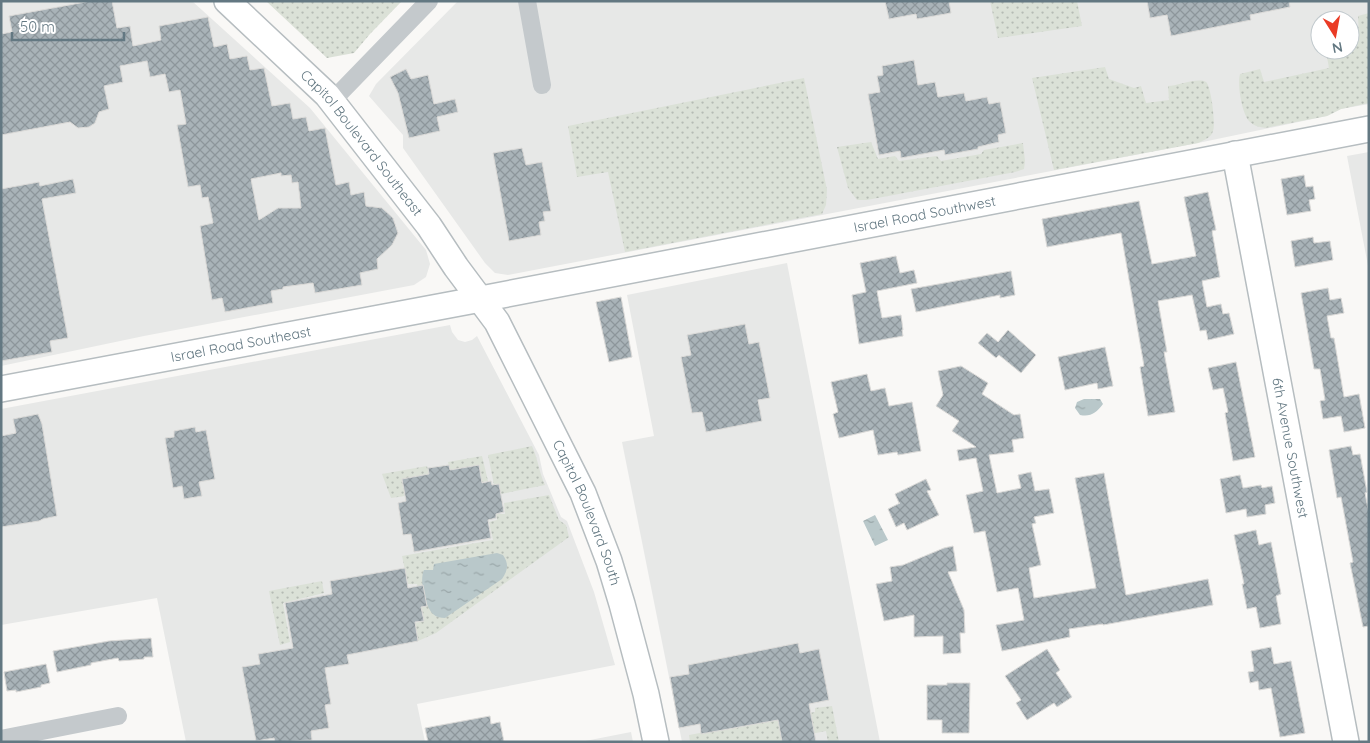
<svg xmlns="http://www.w3.org/2000/svg" width="1370" height="743" viewBox="0 0 1370 743" font-family="Quicksand,sans-serif">
<style>
.built{fill:#e7e8e7;fill-rule:evenodd}
.grass{fill:url(#grass-dots)}
.water{fill:url(#water-ripples)}
.building{fill:url(#building-cross-hatch);stroke:#dbdad8;fill-rule:evenodd}
.lines{fill:none;stroke-linecap:round;stroke-linejoin:round}
.secondary-casing{stroke:#b6bdc0;stroke-width:28}
.street{stroke:#c4c9cc;stroke-width:18}
.secondary{stroke:#fff;stroke-width:25}
.labels{text-anchor:middle;stroke-width:5;stroke-linejoin:round;paint-order:stroke}
.street-label{font-size:14px;fill:#637882;stroke:#fff}
</style>
<defs>
<pattern id="grass-dots" width="8" height="8" patternUnits="userSpaceOnUse" patternTransform="scale(1.25)"><rect width="8" height="8" fill="#dbe1d7"/><path d="M2 2h.1M6 6h.1" fill="none" stroke="#b5bbb4" stroke-width="1.8" stroke-linecap="round"/></pattern>
<pattern id="water-ripples" width="26" height="14" patternUnits="userSpaceOnUse" patternTransform="scale(1.25)"><rect width="26" height="14" fill="#b9c8ca"/><path d="M2 4q2-2 4 0t4 0M15 11q2-2 4 0t4 0" fill="none" stroke="#9aa7a9"/></pattern>
<pattern id="building-cross-hatch" width="8" height="8" patternUnits="userSpaceOnUse" patternTransform="scale(1.25)"><rect width="8" height="8" fill="#a9b3b8"/><path d="M0 0l8 8M0 8l8-8" fill="none" stroke="#8d969b"/></pattern>
</defs>
<rect width="100%" height="100%" fill="#f9f8f6"/>
<!-- built -->
<path class="built" d="M1,1H192L310,108L426,250L430,264L426,277L414,285L144,336L1,366Z
M458,1H1369V104L1341,109L1327,116L1198,143L508,275L495,273L485,263L403,148V135L369,96L376,84ZM1320,20H1350V50H1320Z
M1369,152V271L1347,156Z
M787,263L880,742H682L622,442L654,436L627,295Z
M450,325L452,332L458,340L465,342L472,340L477,336L539,455L543,474L561,517L567,521L594,592L615,665L417,704L425,742H186L157,598L1,625V409Z
M631,732L633,742H580Z"/>
<!-- grass -->
<path class="grass" d="M266,1H402L370,34L354,53L327,58Z
M990,1H1077L1082,26L998,38Z
M1369,13V103L1341,109L1327,116L1265,128C1260,127 1254,126 1250,122C1242,115 1237,85 1240,74L1260,69L1264,82L1329,68L1327,57L1344,50H1350C1350,41 1356,37 1358,29C1359,25 1358,20 1358,16Z
M1105,67L1109,79L1134,88L1141,86L1146,103L1169,100L1168,86C1177,86 1198,77 1206,82C1211,86 1216,124 1213,131C1211,138 1204,140 1198,143L1054,170L1032,78Z
M804,78L827,190L826,205L822,214L625,252L608,172L577,177L568,126Z
M871,142L878,159L895,156L899,161L937,156L941,161L981,154L984,150L1023,143L1025,161L1024,169L1015,172L867,200H857L848,188L837,147Z
M532,446C538,459 539,472 545,485L496,495L488,455Z
M482,456L488,481L482,482L479,465L450,470L448,462Z
M427,466L429,474L405,496L391,498L382,474Z
M549,495L559,520L566,525L569,537L436,633L418,641L415,623L424,621L417,584H408L402,556L493,540L489,522L497,520L496,514H505L504,503Z
M322,581L324,593L283,603L290,642L280,645L269,591Z
M832,706L839,742H828L826,731L781,740V742H690L689,735L815,712V708Z"/>
<!-- water -->
<path class="water" d="M1084,399H1100L1103,404C1096,413 1091,417 1080,415L1075,408L1077,402Z
M875,515L888,540L875,546L863,521Z
M497,553L503,555C509,564 508,570 502,579L445,618C441,618 436,617 433,614C425,606 419,580 424,570H433L434,564Z"/>
<!-- building -->
<path class="building" d="M91,1H112L117,28L130,26L133,46L161,40L159,26L208,17L214,47L227,44L230,59L247,56L250,70L264,68L272,106L290,103L293,119L306,117L309,131L325,128L336,185L349,182L351,195L364,192L366,206L382,208L393,218L398,233L392,245L377,259L378,269L360,273L362,285L315,293L313,283L283,287V289L271,291L273,303L225,312L222,298L212,300L200,226L213,223L208,197L202,198L200,185L188,187L177,125L186,124L180,90L169,92L165,74L150,77L147,61L120,66L123,82L104,86L109,109L99,112L95,123L89,127L78,128L70,122L1,135V34L12,32L9,16ZM281,173V176L291,175L292,183L298,182L301,208H278L259,220L251,179Z
M885,1H949L951,13L917,19L916,14L889,19Z
M1147,1H1289L1290,7L1250,15L1251,20L1171,36L1167,15L1150,18Z
M914,60L918,85L935,82L938,97L964,93L966,101L987,97L989,104L1000,102L1006,133L998,135L999,142L978,147V149L945,155L944,150L901,158L900,151L879,155L868,94L880,92L877,76L883,75L882,66Z
M406,69L411,79L428,75L434,104L455,99L458,112L437,117L440,131L409,138L398,93L390,77Z
M522,148L526,165L542,162L551,211L543,212L545,221L539,222L541,235L509,241L493,153Z
M1304,175L1306,187L1313,186L1315,199L1309,200L1311,211L1287,215L1281,179Z
M73,179L76,193L42,199L68,338L50,341L52,352L1,361V189L39,182L40,186Z
M1208,192L1216,230L1212,231L1220,277L1202,281L1207,307L1221,304L1223,314L1229,313L1234,334L1208,340L1206,330L1200,331L1192,295L1158,301L1167,352H1164L1175,412L1148,416L1140,367L1144,366L1121,233L1047,247L1042,219L1139,201L1152,264L1196,256L1184,197Z
M1313,237L1314,243L1330,241L1333,260L1295,267L1291,241Z
M896,256L900,273L914,270L917,283L877,291L882,318L901,315L903,330H902L903,336L859,344L852,295L866,292L860,263Z
M1011,271L1015,295L1000,298V295L916,312L911,289Z
M1328,288L1330,300L1341,298L1344,313L1327,316L1331,338H1334L1344,397L1359,394L1365,428L1344,432L1341,416L1323,419L1320,401L1325,400L1320,369H1314L1301,293Z
M621,297L632,357L609,362L596,302Z
M745,324L749,344L759,342L770,398L758,400L762,421L706,432L702,412L692,413L681,357L691,355L687,335Z
M1008,330L1036,355L1021,373L999,355L996,358L978,343L987,333L998,342Z
M1105,347L1113,386L1098,389L1097,383L1065,390L1058,357Z
M1236,362L1255,457L1233,461L1225,413L1228,412L1223,388L1213,390L1208,368Z
M961,366L988,383L982,394L1014,415L1020,414L1024,438L1012,440L1014,452L989,455L997,493L1021,488L1018,475L1031,472L1035,491L1049,489L1054,513L1034,517L1036,523L1032,524L1041,565L1029,568L1034,598L1096,588L1075,478L1104,473L1126,595L1208,579L1213,605L1103,625V624L1069,629L1070,637L1002,651L996,625L1024,620L1018,588L997,592L985,531L974,533L966,495L983,491L976,458L959,461L957,450L976,447L952,431L959,421L936,406L943,395L938,371Z
M867,374L871,391L885,388L889,406L912,402L921,451L898,455L897,452L878,455L873,430L839,438L833,414L838,412L831,382Z
M38,414L42,424L57,516L43,519L39,521L1,527V436L16,433L13,419Z
M195,427L196,432L206,430L215,479L199,482L202,496L184,499L182,486L173,488L165,438L174,437V431Z
M1351,446L1353,455L1360,454L1367,492L1365,493L1369,514V626L1363,627L1350,563L1353,562L1341,497L1337,498L1329,450Z
M449,465L450,470L479,465L482,483L491,481L492,485L499,484L504,512L496,514V518L488,520L491,538L414,552L411,534L403,535L398,503L406,501L402,479L429,474L428,468Z
M1240,475L1243,488L1261,485L1262,488L1272,486L1275,503L1265,505L1266,514L1247,517L1246,509L1226,513L1220,479Z
M926,479L931,490L927,491L939,515L907,530L904,523L896,527L888,509L900,503H899L895,494Z
M1256,530L1259,545L1271,542L1281,594L1276,596L1281,624L1260,628L1256,607L1247,609L1242,584H1244L1234,535Z
M953,546L957,571L948,572L964,610L965,633H960L961,653L943,654V636L914,637V615L884,621L876,584L892,581L890,567L903,565L944,548Z
M405,568L408,588L423,585L427,606L421,607L424,621L415,622L418,641L347,655L349,664L325,668L331,704L325,705L329,728L311,731L312,740L275,742L274,738L256,741L242,667L260,664L258,654L293,648L285,603L332,594L330,581Z
M151,638L153,657H144V659L119,661L118,658L91,663V665L57,672L53,651L109,641Z
M798,643L800,653L819,649L829,700L809,704L816,742H782L778,720L701,734L700,724L679,728L670,677L689,674L688,665Z
M1271,647L1274,664L1291,661L1305,733L1280,737L1271,688L1259,690L1258,681L1250,683L1248,672L1254,671L1251,651Z
M1047,649L1060,670L1056,673L1072,697L1057,707L1054,703L1027,720L1016,703L1021,700L1005,676Z
M46,664L50,683L41,685V687L16,692V690L7,691L4,672Z
M947,683H970L969,733H942V720H927V685H947Z
M490,716L491,724L500,722L504,742H428L425,728Z"/>
<g class="lines">
<defs>
<g id="secondary">
<path id="s1" d="M227,1L327,95L429,226L456,267L497,322L583,493L609,561L622,604L646,694L656,742"/>
<path id="s2" d="M1235,154L1346,742"/>
<path id="s3" d="M1,389L481,299L1369,129"/>
</g>
</defs>
<!-- secondary casing -->
<use href="#secondary" class="secondary-casing"/>
<!-- street -->
<path class="street" d="M527,1L542,85
M332,101L429,1
M1,739L118,716"/>
<!-- secondary -->
<use href="#secondary" class="secondary"/>
</g>
<g class="labels">
<!-- street labels -->
<g class="street-label">
<text dy="5" stroke="none"><textPath href="#s1" startOffset="196">Capitol Boulevard Southeast</textPath></text>
<text dy="5" stroke="none"><textPath href="#s3" startOffset="940">Israel Road Southwest</textPath></text>
<text dy="5" stroke="none"><textPath href="#s3" startOffset="244">Israel Road Southeast</textPath></text>
<text dy="5" stroke="none"><textPath href="#s2" startOffset="299">6th Avenue Southwest</textPath></text>
<text dy="5" stroke="none"><textPath href="#s1" startOffset="632">Capitol Boulevard South</textPath></text>
</g>
</g>
<!-- border -->
<rect width="1370" height="743" fill="none" stroke="#637882" stroke-width="5"/>
<!-- north arrow -->
<g transform="translate(1335 35) rotate(169)"><circle r="24" fill="#ffffff" stroke="#c1c9cd"/>
<path d="M0-4L9 19L0 12L-9 19Z" fill="#ea3b25"/>
<text y="-8" font-size="14" font-weight="bold" text-anchor="middle" fill="#637882">N</text>
</g>
<!-- scale -->
<path d="M12 32v8h112v-8" fill="none" stroke="#637882" stroke-width="2.5"/>
<text x="20" y="32" font-size="15" fill="#637882" stroke="#ffffff" stroke-width="4" paint-order="stroke">50 m</text>
</svg>
